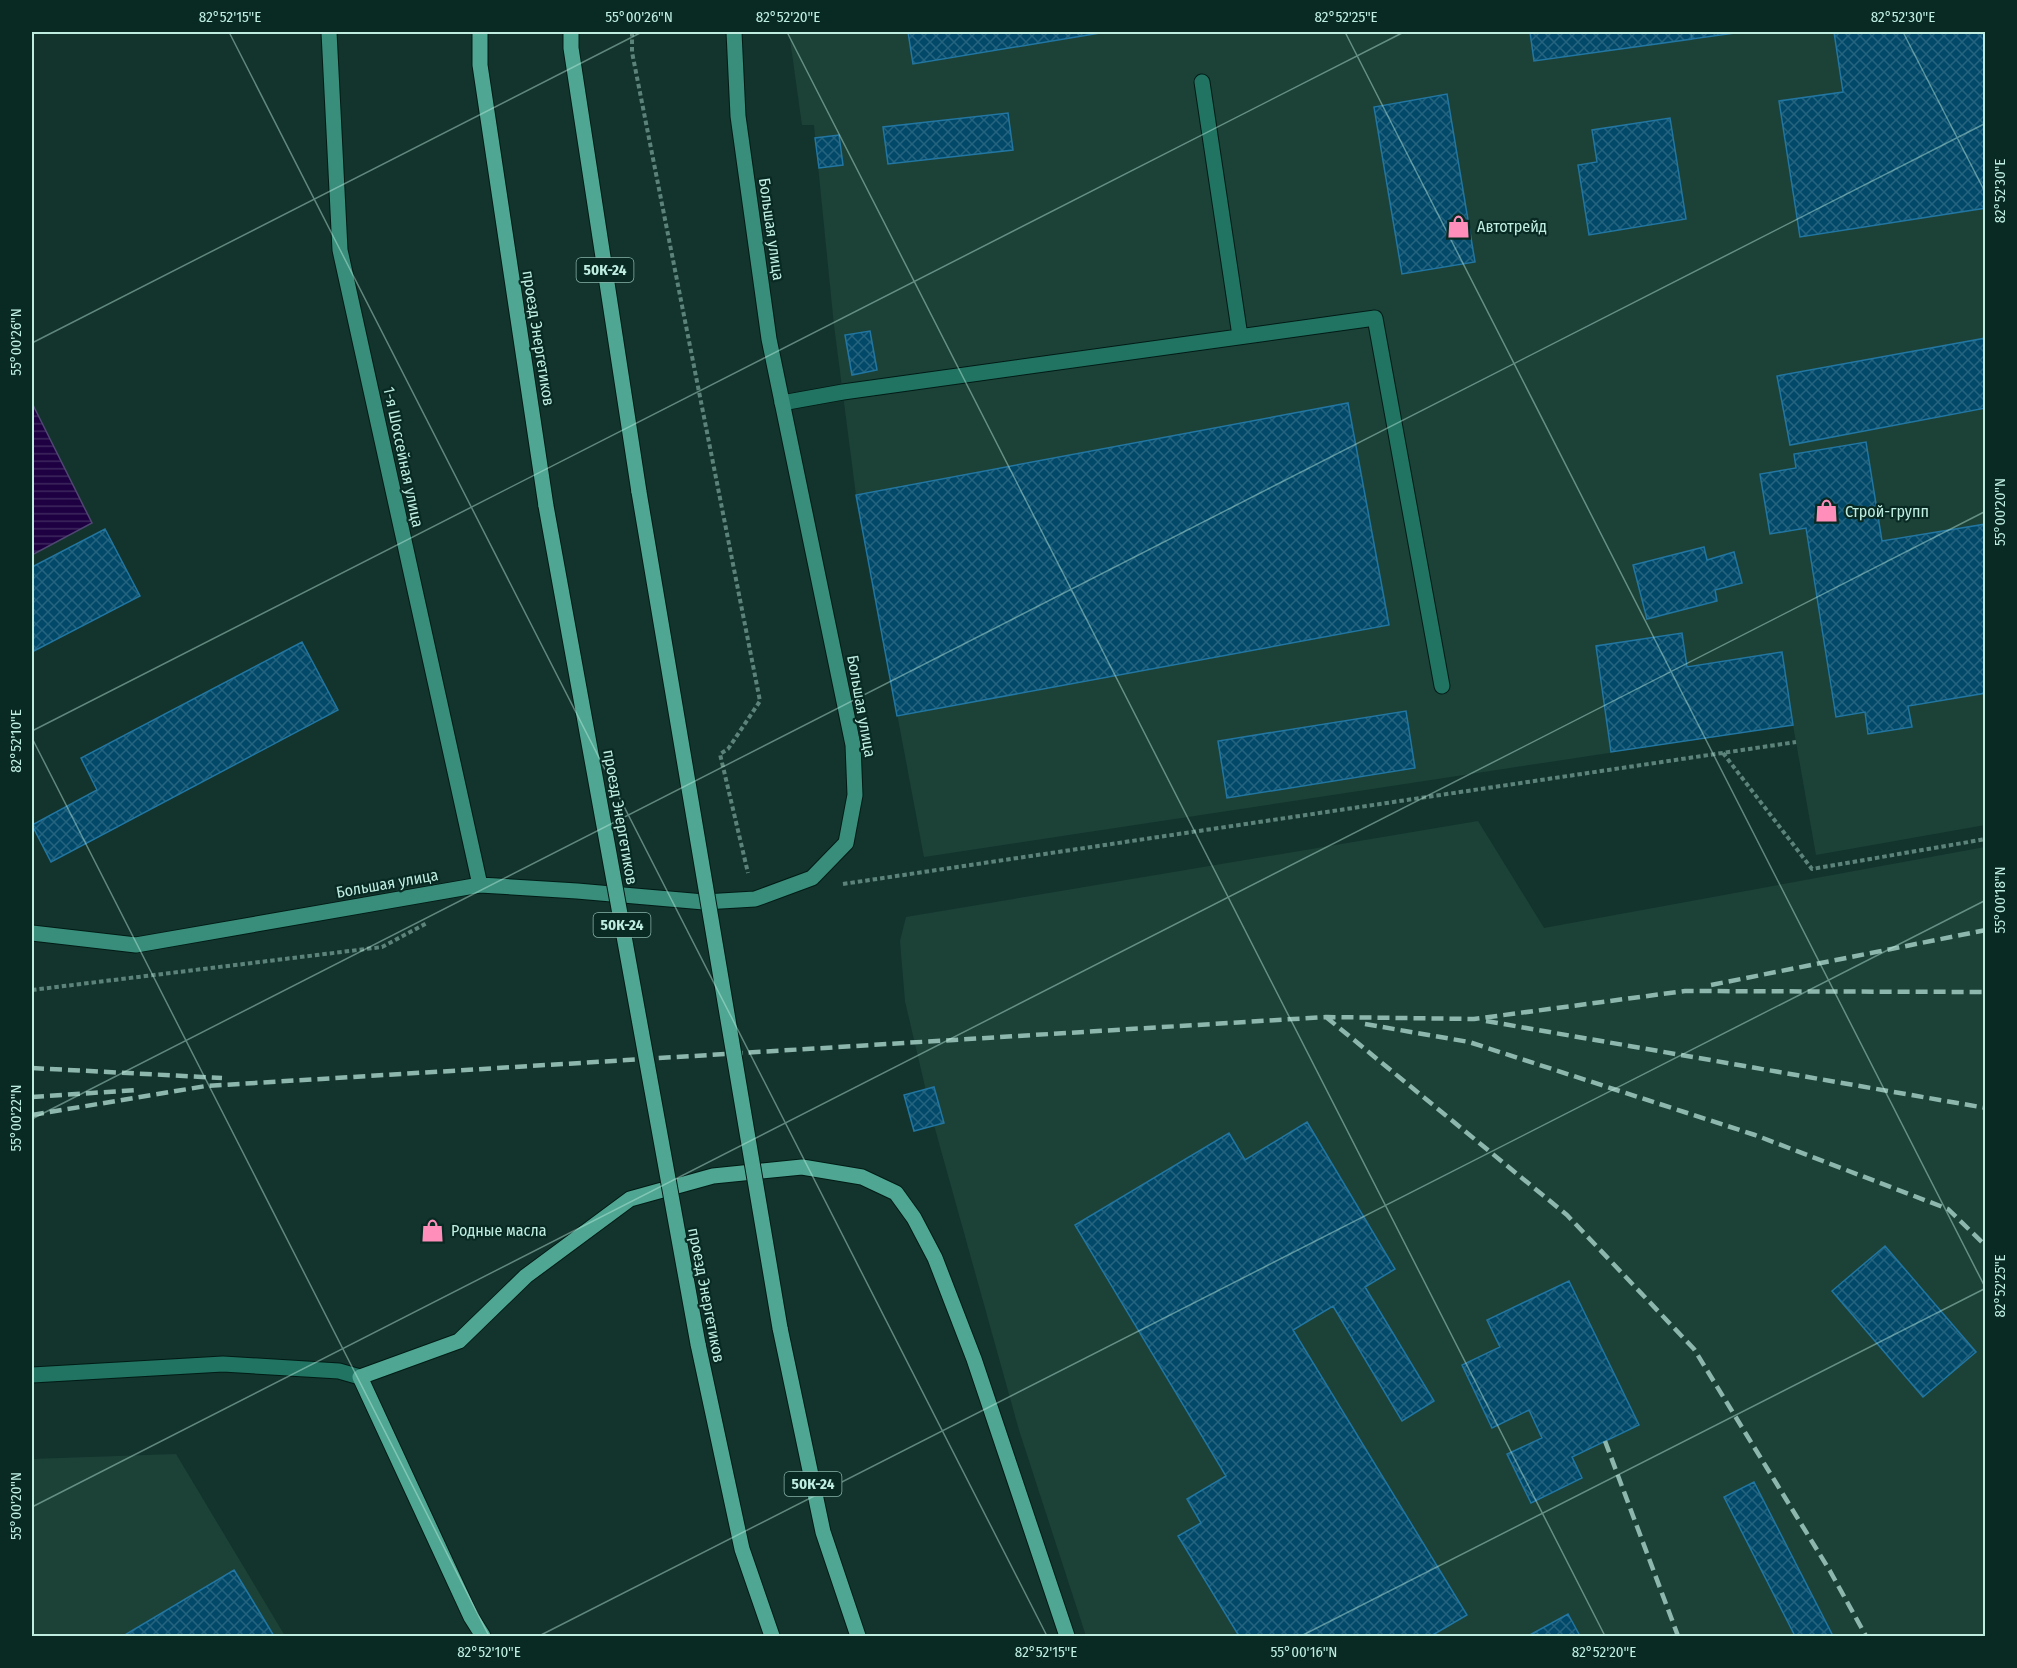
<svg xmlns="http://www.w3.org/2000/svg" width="2017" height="1668" viewBox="0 0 2017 1668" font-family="'Fira Sans Condensed',sans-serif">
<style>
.built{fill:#1c4238}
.water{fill:url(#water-rules);stroke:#4e4772;stroke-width:1.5}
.building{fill:url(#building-cross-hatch);stroke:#2276a1;stroke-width:1.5}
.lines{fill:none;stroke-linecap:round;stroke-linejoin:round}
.lane-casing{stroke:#001b15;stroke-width:17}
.street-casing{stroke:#001b15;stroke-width:17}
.secondary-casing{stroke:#001b15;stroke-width:17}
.primary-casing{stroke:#001b15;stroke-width:17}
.path{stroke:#5c8379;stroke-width:4;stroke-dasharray:4.5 3;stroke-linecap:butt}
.lane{stroke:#217362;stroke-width:15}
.street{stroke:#217362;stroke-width:15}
.secondary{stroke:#388d7b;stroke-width:15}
.primary{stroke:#4fa793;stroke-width:15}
.rail{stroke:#8db7ac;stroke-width:4.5;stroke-dasharray:12 6;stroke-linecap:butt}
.primary-bridge-casing{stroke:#001b15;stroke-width:17;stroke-linecap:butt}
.primary-bridge{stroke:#4fa793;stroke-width:15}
.ticks{fill:none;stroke:#bfeee1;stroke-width:1.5;stroke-opacity:0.45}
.labels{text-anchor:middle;stroke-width:4.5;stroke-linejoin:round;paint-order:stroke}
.shield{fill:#082a23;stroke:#88b3a8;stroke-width:1.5}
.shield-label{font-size:15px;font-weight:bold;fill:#bfeee1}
.poi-label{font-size:16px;fill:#bfeee1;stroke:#082a23;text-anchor:start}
.street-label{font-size:16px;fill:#bfeee1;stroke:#082a23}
.neatline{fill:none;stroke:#bfeee1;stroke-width:2}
.ticks-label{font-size:15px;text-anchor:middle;fill:#bfeee1}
</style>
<defs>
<pattern id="water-rules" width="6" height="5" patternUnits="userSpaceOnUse" patternTransform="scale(1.5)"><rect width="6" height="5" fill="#1e0042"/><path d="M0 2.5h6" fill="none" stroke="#3d265d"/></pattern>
<pattern id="building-cross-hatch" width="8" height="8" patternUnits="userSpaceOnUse" patternTransform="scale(1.5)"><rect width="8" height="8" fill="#024969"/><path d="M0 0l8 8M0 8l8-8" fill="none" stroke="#25647e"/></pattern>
</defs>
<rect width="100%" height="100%" fill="#13342c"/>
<!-- built -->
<path class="built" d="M789,32H1985V825L1816,855L1793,725L924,857L856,495L834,325L814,125H802Z
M1478,821L1544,928L1985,847V1636H1086L1019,1430L934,1125L905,1001L900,941L906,917Z
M176,1454L285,1636H32V1459Z"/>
<!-- water -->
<path class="water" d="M32,403L92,523L32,555Z"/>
<!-- building -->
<path class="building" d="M908,32H1106L913,64Z
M1530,32H1691L1692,39L1534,61Z
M1691,32H1742L1692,39Z
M1834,32H1986V208L1800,237L1779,101L1843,92Z
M1447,94L1475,262L1402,274L1374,107Z
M1008,113L1013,150L888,164L883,127Z
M1670,118L1686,219L1589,235L1578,165L1597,162L1592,130Z
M839,135L843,165L819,168L815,138Z
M870,331L877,370L852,375L845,335Z
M1986,338V408L1790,445L1777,376Z
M1348,403L1389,625L897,716L856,495Z
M1866,442L1882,541L1986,524V693L1908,706L1912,727L1868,734L1865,712L1836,717L1806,528L1770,534L1760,474L1796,468L1794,454Z
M105,529L140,596L32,652V567Z
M1704,547L1707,560L1734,552L1742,583L1715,590L1717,601L1647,619L1633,565Z
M1682,633L1687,667L1782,652L1793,725L1611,752L1596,646Z
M302,642L338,710L51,862L32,825L97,790L81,758Z
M1406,711L1415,768L1227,798L1218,741Z
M934,1087L944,1123L914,1131L904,1095Z
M1307,1122L1395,1269L1365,1287L1434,1401L1402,1421L1333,1306L1293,1330L1467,1615L1431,1636H1239L1178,1536L1201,1523L1187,1499L1226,1476L1075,1225L1229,1133L1245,1160Z
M1885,1246L1976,1352L1923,1397L1832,1291Z
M1569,1281L1639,1425L1572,1457L1582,1478L1531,1503L1507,1454L1542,1438L1529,1410L1492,1428L1462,1365L1500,1347L1487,1320Z
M1754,1482L1833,1636H1795L1724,1497Z
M234,1570L274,1636H123Z
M1568,1614L1580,1636H1528Z"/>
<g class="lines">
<defs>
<path id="lane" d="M1202,82L1240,336
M782,403L843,392L1375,318L1442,686"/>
<path id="street" d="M32,1375L223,1364L339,1371L360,1377"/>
<path id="secondary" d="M329,32L340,250L480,885
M32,933L136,945L480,885L577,891L704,902L755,899L812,878L846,843L855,795L853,745L769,339L738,116L734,32"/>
<path id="primary" d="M480,32V65L546,506
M571,32V48L639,492
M780,1328L823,1532L858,1636
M698,1344L742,1549L772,1636
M483,1636L471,1617L360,1377L459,1341L526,1276L630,1199L713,1176L802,1167L862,1177L896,1193L914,1218L935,1258L974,1359L1067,1636"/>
</defs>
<!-- lane casing -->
<use href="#lane" class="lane-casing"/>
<!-- street casing -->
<use href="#street" class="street-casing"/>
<!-- secondary casing -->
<use href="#secondary" class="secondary-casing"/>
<!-- primary casing -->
<use href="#primary" class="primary-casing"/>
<!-- path -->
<path class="path" d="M632,32V52L760,701L728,749L720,754L748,873
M1723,753L1812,869L1986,839
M843,884L1796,742
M32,990L382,947L427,923"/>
<!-- lane -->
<use href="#lane" class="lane"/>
<!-- street -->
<use href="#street" class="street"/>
<!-- secondary -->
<use href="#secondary" class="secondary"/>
<!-- primary -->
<use href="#primary" class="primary"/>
<!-- rail -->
<path class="rail" d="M1711,985L1986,930
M1326,1017L1567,1215L1694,1349L1830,1571L1866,1636
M1486,1021L1986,1108
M1365,1024L1469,1042L1755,1135L1948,1209L1986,1246
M32,1068L222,1078
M32,1097L137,1090
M32,1115L206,1086L1326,1017L1474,1019L1685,991L1986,992
M1605,1441L1678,1636"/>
<defs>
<path id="primary-bridge" d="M639,492L780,1328
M546,506L698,1344"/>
</defs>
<!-- primary-bridge casing -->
<use href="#primary-bridge" class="primary-bridge-casing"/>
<!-- primary-bridge -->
<use href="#primary-bridge" class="primary-bridge"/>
</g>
<!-- ticks -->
<path class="ticks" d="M229,32L1047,1636M787,32L1605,1636M1345,32L1986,1289M1903,32L1986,194M32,343L642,32M32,731L1404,32M32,738L489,1636M32,1119L1986,123M32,1507L1986,511M539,1636L1986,900M1301,1636L1986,1288"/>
<!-- icons -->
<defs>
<symbol id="shop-bare" viewBox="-9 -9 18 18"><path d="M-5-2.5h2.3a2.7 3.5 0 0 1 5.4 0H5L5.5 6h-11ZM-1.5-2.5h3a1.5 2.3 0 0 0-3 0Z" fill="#ff8eba" stroke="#082a23" stroke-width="2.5" paint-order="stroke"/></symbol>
</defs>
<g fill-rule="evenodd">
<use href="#shop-bare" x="1442" y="210" width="33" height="33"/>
<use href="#shop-bare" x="1810" y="494" width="33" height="33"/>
<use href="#shop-bare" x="416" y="1214" width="33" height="33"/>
</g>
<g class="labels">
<!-- shield labels -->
<g class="shield">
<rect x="576.5" y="258" width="57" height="24" rx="4.5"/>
<rect x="593.5" y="913" width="57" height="24" rx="4.5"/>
<rect x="784.5" y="1472" width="57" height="24" rx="4.5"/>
</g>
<g class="shield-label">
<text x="605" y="275">50К-24</text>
<text x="622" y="930">50К-24</text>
<text x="813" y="1489">50К-24</text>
</g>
<!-- poi labels -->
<g class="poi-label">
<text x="1477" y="232">Автотрейд</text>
<text x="1845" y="517">Строй-групп</text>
<text x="451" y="1236">Родные масла</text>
</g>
<!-- street labels -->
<g class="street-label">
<text transform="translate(772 229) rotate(82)" y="6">Большая улица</text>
<text transform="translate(539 338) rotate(81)" y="6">проезд Энергетиков</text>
<text transform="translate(404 457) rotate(78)" y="6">1-я Шоссейная улица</text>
<text transform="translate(862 706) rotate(80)" y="6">Большая улица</text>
<text transform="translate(621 817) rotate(80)" y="6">проезд Энергетиков</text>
<text transform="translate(387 883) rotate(-10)" y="6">Большая улица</text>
<text transform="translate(707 1295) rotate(79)" y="6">проезд Энергетиков</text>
</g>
</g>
<!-- border -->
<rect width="2017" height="1668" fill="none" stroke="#082a23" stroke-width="66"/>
<rect x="33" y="33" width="1951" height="1602" class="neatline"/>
<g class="ticks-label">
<text x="230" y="22">82°52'15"E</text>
<text x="639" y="22">55°00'26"N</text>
<text x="788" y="22">82°52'20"E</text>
<text x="1346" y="22">82°52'25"E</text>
<text x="1903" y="22">82°52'30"E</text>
<text transform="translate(2000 191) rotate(-90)" y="5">82°52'30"E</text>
<text transform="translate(16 342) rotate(-90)" y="5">55°00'26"N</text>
<text transform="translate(2000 512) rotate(-90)" y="5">55°00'20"N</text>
<text transform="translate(16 741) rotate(-90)" y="5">82°52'10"E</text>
<text transform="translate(2000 900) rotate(-90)" y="5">55°00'18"N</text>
<text transform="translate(16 1118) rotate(-90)" y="5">55°00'22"N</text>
<text transform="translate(2000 1286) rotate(-90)" y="5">82°52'25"E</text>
<text transform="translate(16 1506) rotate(-90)" y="5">55°00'20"N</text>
<text x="489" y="1657">82°52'10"E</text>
<text x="1046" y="1657">82°52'15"E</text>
<text x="1304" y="1657">55°00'16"N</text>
<text x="1604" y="1657">82°52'20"E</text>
</g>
</svg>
